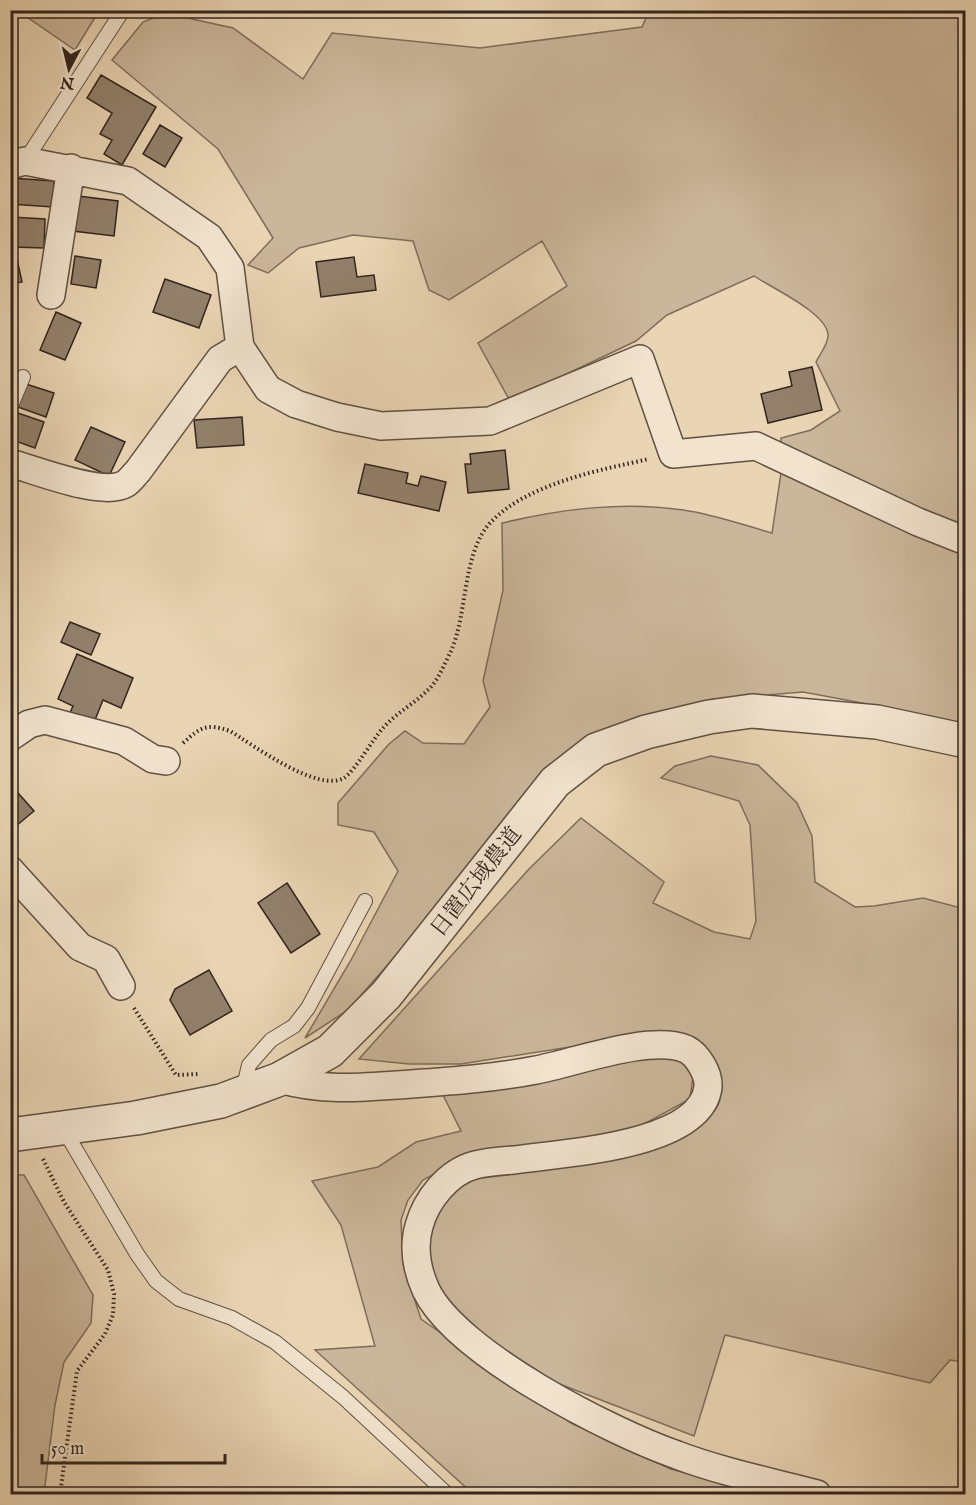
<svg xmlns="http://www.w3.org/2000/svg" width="976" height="1505" viewBox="0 0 976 1505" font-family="'IM FELL English','Noto Serif JP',serif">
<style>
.green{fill:#cab69a;stroke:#7e6d5c;stroke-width:1.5}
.building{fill:#92806b;stroke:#33241e;stroke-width:1.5}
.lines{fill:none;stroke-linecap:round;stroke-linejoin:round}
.service-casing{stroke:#605043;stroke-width:16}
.minor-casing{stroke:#605043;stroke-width:30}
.tertiary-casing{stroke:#605043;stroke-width:36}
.path{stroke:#33241e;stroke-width:4;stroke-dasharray:1.5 3;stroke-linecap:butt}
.service{stroke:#f1e3ce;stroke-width:14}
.minor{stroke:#f1e3ce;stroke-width:27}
.tertiary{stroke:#f1e3ce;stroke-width:33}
.labels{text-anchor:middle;stroke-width:4.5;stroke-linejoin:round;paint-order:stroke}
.street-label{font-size:22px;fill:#33241e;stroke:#f1e3ce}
</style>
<rect width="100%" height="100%" fill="#e9d4b3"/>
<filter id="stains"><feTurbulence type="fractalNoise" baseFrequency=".00333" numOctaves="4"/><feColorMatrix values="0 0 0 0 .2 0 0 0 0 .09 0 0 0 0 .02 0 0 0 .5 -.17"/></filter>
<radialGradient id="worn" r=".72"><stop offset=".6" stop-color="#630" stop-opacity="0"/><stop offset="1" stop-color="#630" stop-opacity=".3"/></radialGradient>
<!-- green -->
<path class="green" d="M18,11H99L75,50Z
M649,11H965V726L889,708L803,692L713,699L646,716L587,737L528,789L407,943L348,1010L305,1038L351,960L398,871L374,832L338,825V803L389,744L405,731L423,743L464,744L490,707L483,681L503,590L502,523C562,509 622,501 683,510C713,514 743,525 772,533L781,473V438L811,430L840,411L816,362C820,354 828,344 828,336C829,314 772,288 754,276L667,315L636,341L510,401L478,343L567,286L542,241L449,300L429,290L413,241L353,235L299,248L268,273L248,265L273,238L218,149L112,60L143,22L165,13L233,28L303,79L332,33L480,48L642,27Z
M711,756L758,765L797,803L812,836L815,882L855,907L874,906L923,898L965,909V1362L950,1360L930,1383L725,1335L694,1436L531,1373L451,1308L430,1273L428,1240L435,1213L452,1189L476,1174L687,1135C725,1106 727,1101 712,1056L693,1044L627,1038L461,1064H409L359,1059L529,869L581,818L664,882L653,903L714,932L750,939L756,921L750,825L739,801L661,778L675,766Z
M650,1054L679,1058L693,1076L690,1099L635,1129L461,1159L423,1180L408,1200L401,1220L403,1264L421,1319L571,1423L671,1469L760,1494H473L315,1350L375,1346L341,1225L312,1181L378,1167L416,1142L461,1131L442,1093Z
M11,1175H24L93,1295L91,1323L64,1362L55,1405L44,1494H11Z"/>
<!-- building -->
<path class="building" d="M101,75L156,107L122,165L104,154L112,140L100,134L112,113L87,98Z
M160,125L182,138L165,167L143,154Z
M10,178L54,181L53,207L10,204Z
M78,196L118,201L114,236L73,231Z
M10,217L45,219L44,248L10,247Z
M75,256L101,260L96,288L71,284Z
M354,257L357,277L374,275L376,290L321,297L316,262Z
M17,259L22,282L10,284V260Z
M165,279L211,295L199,328L153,312Z
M56,312L81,323L65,360L40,350Z
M812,367L822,410L768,423L761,394L792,386L789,372Z
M26,384L54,393L46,417L18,407Z
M15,412L44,422L35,448L10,439V426Z
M242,417L244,445L197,448L194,420Z
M91,427L125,442L109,476L75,460Z
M505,450L509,489L468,493L465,464H471L470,454Z
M365,464L408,473L406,483L418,486L421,476L446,482L439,511L358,493Z
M70,622L100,634L91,655L61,642Z
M77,654L133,678L121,708L103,700L93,725L69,715L73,706L58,699Z
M10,784L34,811L10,831Z
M287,883L320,934L291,953L258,903Z
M209,970L232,1011L190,1035L170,1000L175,989Z"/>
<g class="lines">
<defs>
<path id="service" d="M25,161L123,10
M10,408L23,377
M243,1091L249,1065L271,1040L294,1026L308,1008L365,901
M63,1128L137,1254L156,1281L179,1299L232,1318L275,1342L343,1397L447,1494"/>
<path id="minor" d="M10,165L25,161L128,181L209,237L230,268L240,347L268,389L296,404L337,417L381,426L490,421L640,359L673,454L756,446L918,522L966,541
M51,295L71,168
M10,463C36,470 102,497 125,484C130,481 134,475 138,471L220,359L240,347
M10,737L29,724L45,720L124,741L153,759L166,761
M10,870L80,947L106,959L121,986
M280,1079C324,1092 367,1087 411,1084C453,1081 495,1078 536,1070C574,1063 650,1034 686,1049C698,1055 709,1074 708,1087C701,1147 560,1153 514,1160C502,1161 487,1162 475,1165C448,1172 426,1200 419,1226C413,1247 417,1270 426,1290C456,1353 611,1432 677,1455C722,1472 771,1482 817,1494"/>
<path id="tertiary" d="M10,1135L136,1118L221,1101L280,1079L330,1051L386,995L555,782L596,750L646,732L709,717L752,711L877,722L966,741"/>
</defs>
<!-- service casing -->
<use href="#service" class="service-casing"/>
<!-- minor casing -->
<use href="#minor" class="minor-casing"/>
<!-- tertiary casing -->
<use href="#tertiary" class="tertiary-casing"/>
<!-- path -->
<path class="path" d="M183,743C201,727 206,723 230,731C253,745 318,793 344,778C354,772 373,739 383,728C396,713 414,704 428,690C438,681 445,663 451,651C468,613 462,552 491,522C527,484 599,470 649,459
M134,1008L176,1075L200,1074
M43,1159L64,1202L108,1270L114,1294L113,1315L105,1334L77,1371L60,1494"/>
<!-- service -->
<use href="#service" class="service"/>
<!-- minor -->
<use href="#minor" class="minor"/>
<!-- tertiary -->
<use href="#tertiary" class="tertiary"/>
</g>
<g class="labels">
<!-- street labels -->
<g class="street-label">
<text transform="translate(475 881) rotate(-52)" y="8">日置広域農道</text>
</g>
</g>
<!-- margin -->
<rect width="976" height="1505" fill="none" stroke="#e9d4b3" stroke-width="36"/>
<rect x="12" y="12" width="952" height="1481" fill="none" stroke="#33241e" stroke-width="3"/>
<rect x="18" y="18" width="940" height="1469" fill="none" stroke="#33241e" stroke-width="1.5"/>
<!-- north arrow -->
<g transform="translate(69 69) rotate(187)" stroke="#f1e3ce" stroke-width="4.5" paint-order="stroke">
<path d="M0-4.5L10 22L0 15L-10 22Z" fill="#33241e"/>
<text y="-9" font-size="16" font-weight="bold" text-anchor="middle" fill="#33241e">N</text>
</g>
<!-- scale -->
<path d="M42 1454v9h183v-9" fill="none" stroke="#33241e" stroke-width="3"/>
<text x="51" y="1454" font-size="18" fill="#33241e" stroke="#f1e3ce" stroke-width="4.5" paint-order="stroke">50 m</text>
<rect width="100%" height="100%" filter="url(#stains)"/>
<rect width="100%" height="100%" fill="url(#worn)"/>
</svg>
